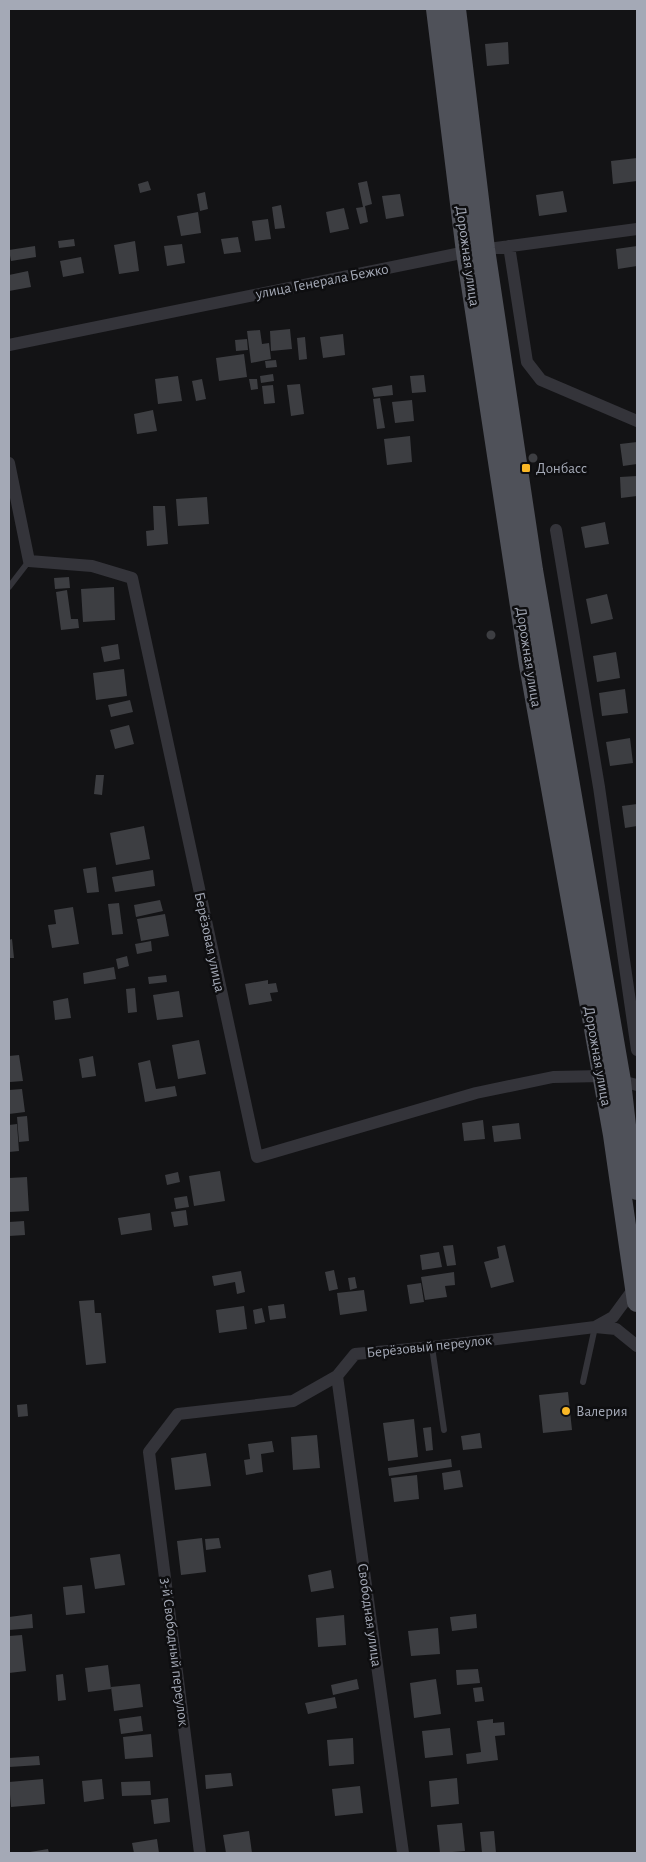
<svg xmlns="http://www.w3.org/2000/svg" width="646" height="1862" viewBox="0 0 646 1862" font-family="'Alegreya Sans',sans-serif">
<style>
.building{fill:#3d3e42}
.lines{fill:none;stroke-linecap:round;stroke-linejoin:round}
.lane{stroke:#34343a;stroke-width:6}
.street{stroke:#34343a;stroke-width:12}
.primary{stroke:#4f5159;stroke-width:20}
.poi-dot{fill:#f9b726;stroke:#0e0e10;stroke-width:2}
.labels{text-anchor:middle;stroke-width:5;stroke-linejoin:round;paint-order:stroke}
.street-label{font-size:15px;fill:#a4a9b6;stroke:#0e0e10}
.poi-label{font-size:15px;fill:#a4a9b6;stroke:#0e0e10;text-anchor:start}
</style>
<rect width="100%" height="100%" fill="#131315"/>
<!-- building -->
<path class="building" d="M508,42L509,64L487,66L485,44Z
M637,158V181L613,184L611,161Z
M148,181L151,190L140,193L138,184Z
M367,181L372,204L365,206L368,222L360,224L356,208L363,207L358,183Z
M563,191L567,212L539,216L536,195Z
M205,192L208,209L200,211L197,194Z
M400,194L404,216L386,219L382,196Z
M281,205L285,228L275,229L272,207Z
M344,208L349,229L330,233L326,212Z
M198,212L201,233L181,236L177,216Z
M268,219L271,239L255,241L252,221Z
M238,237L241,252L224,254L221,239Z
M74,239L75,246L59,248L58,241Z
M135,241L139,271L119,274L114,245Z
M182,244L185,263L167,266L164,246Z
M35,246L36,257L11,261L9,250Z
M637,246V266L618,269L616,249Z
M81,257L84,273L63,277L60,261Z
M28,271L31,287L9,291V275Z
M290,329L292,349L271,351L270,331Z
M260,330L262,344L269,343L271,359L251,363L247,331Z
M343,334L345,355L323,358L320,337Z
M305,337L307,359L299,360L297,338Z
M247,339L248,350L236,351L235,340Z
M244,354L247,377L219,381L216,358Z
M276,360L277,367L266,368L265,361Z
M273,374L274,381L261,383L260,376Z
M424,375L426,392L412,393L410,376Z
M178,376L182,401L158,404L155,379Z
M202,379L206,399L196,401L192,381Z
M249,379H257L258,389L251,390Z
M300,384L304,414L291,416L287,385Z
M273,385L275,403L264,404L262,386Z
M392,385L393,395L374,397L372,388Z
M380,398L385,428L377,429L373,399Z
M412,400L414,421L395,423L392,402Z
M153,410L157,431L137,434L134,414Z
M410,436L412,462L387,465L384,439Z
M637,442V464L623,466L620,444Z
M528.5 458a4.5 4.5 0 1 1 9 0a4.5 4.5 0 1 1-9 0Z
M637,476V496L621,498L620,477Z
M207,497L209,524L178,526L176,499Z
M153,506H165L168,544L147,546L146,531L154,530Z
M605,522L609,544L585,548L581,527Z
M69,577L70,588L55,589L54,578Z
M114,587L115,620L83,622L81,589Z
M67,590L71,619H78L79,628L61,630L56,592Z
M607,594L613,619L591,624L586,599Z
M486.5 635a4.5 4.5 0 1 1 9 0a4.5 4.5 0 1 1-9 0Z
M118,644L120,659L104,662L101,647Z
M616,652L620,678L597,682L593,656Z
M124,669L127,696L96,700L93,673Z
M625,689L628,713L602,716L599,693Z
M130,700L133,712L111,717L108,705Z
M129,725L134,744L115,749L110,730Z
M630,738L633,763L610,766L606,742Z
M96,775H104L102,795L94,794Z
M637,804V826L625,828L622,806Z
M144,826L150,859L116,865L110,833Z
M96,867L99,892L87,893L83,869Z
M153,870L155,886L115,892L112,877Z
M160,900L163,911L136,917L134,905Z
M119,903L123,934L112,935L108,904Z
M73,907L79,944L52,948L48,925L56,924L54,910Z
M165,914L169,936L141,941L137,919Z
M12,939L14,958H9V940Z
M151,941L152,951L137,954L135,944Z
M127,956L129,966L118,969L116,959Z
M114,967L116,979L84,984L83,973Z
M166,975L167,982L149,984L148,977Z
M268,980V984L276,983L278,992L270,993L272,1001L249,1005L245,984Z
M135,988L137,1012L128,1013L126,989Z
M179,991L183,1017L157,1020L153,995Z
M68,998L71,1018L55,1020L53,1001Z
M199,1040L206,1074L178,1079L172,1045Z
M19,1055L23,1081L10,1082L9,1056Z
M93,1056L96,1076L82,1078L79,1059Z
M150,1060L156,1089L175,1086L177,1096L145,1102L138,1063Z
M22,1089L25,1112L9,1114V1090Z
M27,1116L29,1141L19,1142L17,1117Z
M483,1120L485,1139L464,1141L462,1123Z
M519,1123L521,1139L494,1142L492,1126Z
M17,1124L19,1151L9,1152V1125Z
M220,1171L225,1201L194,1206L189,1176Z
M178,1172L180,1182L167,1185L165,1175Z
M27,1177L29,1211L9,1212V1178Z
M187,1196L189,1207L176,1209L174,1198Z
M186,1210L188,1225L174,1227L171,1212Z
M150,1213L152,1230L121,1235L118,1218Z
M24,1221L25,1235L9,1236V1222Z
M453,1245L456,1265L447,1266L443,1246Z
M505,1245L514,1282L491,1288L484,1262L499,1258L497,1247Z
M439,1252L442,1267L422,1270L420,1255Z
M334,1270L338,1289L329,1291L325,1272Z
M241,1271L245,1292L237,1294L235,1282L214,1286L212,1276Z
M454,1272L455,1285L445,1286L447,1297L425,1300L421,1277Z
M355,1277L357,1288L350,1290L348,1278Z
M421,1283L424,1302L410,1304L407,1285Z
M364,1290L367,1311L340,1315L337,1293Z
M94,1300L95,1313H101L106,1363L86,1365L79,1301Z
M284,1304L286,1318L270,1320L268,1306Z
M244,1306L247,1329L219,1333L216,1310Z
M262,1308L265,1322L255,1324L253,1310Z
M568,1392L572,1430L543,1433L539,1395Z
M27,1404L28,1416L18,1417L17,1405Z
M414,1419L418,1457L388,1461L383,1423Z
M431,1427L433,1450L426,1451L423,1428Z
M480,1433L482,1448L463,1450L461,1436Z
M317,1435L320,1468L293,1470L291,1437Z
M272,1441L274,1452L261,1454L263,1472L246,1475L244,1460L250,1459L248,1444Z
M206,1453L211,1486L175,1490L171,1458Z
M451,1459L452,1467L389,1476L388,1468Z
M460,1470L463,1487L444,1490L442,1473Z
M417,1475L419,1499L394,1502L391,1478Z
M202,1538L206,1572L181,1575L177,1541Z
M219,1538L221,1548L206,1550L205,1539Z
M120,1554L125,1585L95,1589L90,1558Z
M331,1570L334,1588L311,1592L308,1575Z
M82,1585L85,1613L66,1615L63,1587Z
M32,1614L33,1628L9,1630V1617Z
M476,1614L477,1628L452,1631L450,1617Z
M344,1615L346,1645L318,1647L316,1618Z
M438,1628L440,1654L411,1656L408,1631Z
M22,1635L26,1671L9,1673V1636Z
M108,1665L111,1689L88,1692L85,1668Z
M478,1669L480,1683L457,1685L456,1670Z
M63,1674L66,1700L58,1701L56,1675Z
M357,1679L359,1689L333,1695L331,1685Z
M436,1679L441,1714L414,1718L410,1683Z
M140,1684L143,1707L114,1711L111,1687Z
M482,1687L484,1701L475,1702L473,1688Z
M335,1697L337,1708L308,1714L305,1703Z
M141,1716L143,1731L121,1734L119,1719Z
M493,1719V1723L504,1722L505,1735L495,1736L498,1760L467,1764L466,1754L481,1752L477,1721Z
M450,1728L453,1755L425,1758L422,1731Z
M151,1734L153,1757L125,1759L123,1737Z
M353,1738L354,1764L329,1766L327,1740Z
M39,1756L40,1765L9,1767V1758Z
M231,1773L233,1786L206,1789L205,1775Z
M457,1778L459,1804L431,1807L429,1781Z
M43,1779L45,1804L11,1807L9,1782Z
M102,1779L104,1799L84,1802L82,1781Z
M150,1781L151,1795L122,1796L121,1782Z
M360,1786L363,1813L335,1816L332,1789Z
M168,1798L170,1822L154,1824L151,1800Z
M462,1823L465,1851L440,1853L437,1825Z
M249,1831L252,1853H226L223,1835Z
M494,1831L496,1853H482L480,1832Z
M157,1839L159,1853H134L132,1843Z
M48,1849L49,1853H30V1852Z"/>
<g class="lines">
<!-- lane -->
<path class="lane" d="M9,587L29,561
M432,1347L444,1430
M583,1382L595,1327"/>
<!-- street -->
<path class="street" d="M509,246L527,362L541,380L637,421
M9,345L466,252L637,229
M9,463L29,561L92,566L132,578L257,1157L476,1093L553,1077L602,1076
M556,530L599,787L637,1050
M621,1081L637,1085
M595,1327L613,1317L635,1287
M337,1376L403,1853
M200,1853L149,1452L178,1414L293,1401L337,1376L355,1354L432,1347L595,1327L616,1329L637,1346"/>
<!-- primary -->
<path class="primary" d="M436,9L466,252L529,665L613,1135L637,1302
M456,9L485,249L533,570L621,1081L627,1134L637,1190"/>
</g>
<!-- markers -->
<g class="poi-dot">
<rect x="521" y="463" width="10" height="10" rx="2.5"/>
<circle cx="566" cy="1411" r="5"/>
</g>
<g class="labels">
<!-- street labels -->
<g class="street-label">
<text transform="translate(468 256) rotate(82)" y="5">Дорожная улица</text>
<text transform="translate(322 281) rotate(-11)" y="5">улица Генерала Бежко</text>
<text transform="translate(529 657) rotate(81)" y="5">Дорожная улица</text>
<text transform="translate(210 942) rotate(78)" y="5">Берёзовая улица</text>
<text transform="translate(598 1056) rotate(80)" y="5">Дорожная улица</text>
<text transform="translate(429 1346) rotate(-6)" y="5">Берёзовый переулок</text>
<text transform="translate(370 1615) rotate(82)" y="5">Свободная улица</text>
<text transform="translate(175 1652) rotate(83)" y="5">3-й Свободный переулок</text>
</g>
<!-- poi labels -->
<g class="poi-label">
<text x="536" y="473">Донбасс</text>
<text x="576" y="1416">Валерия</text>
</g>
</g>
<!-- border -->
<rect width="646" height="1862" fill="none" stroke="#a4a9b6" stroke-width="20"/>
</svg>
